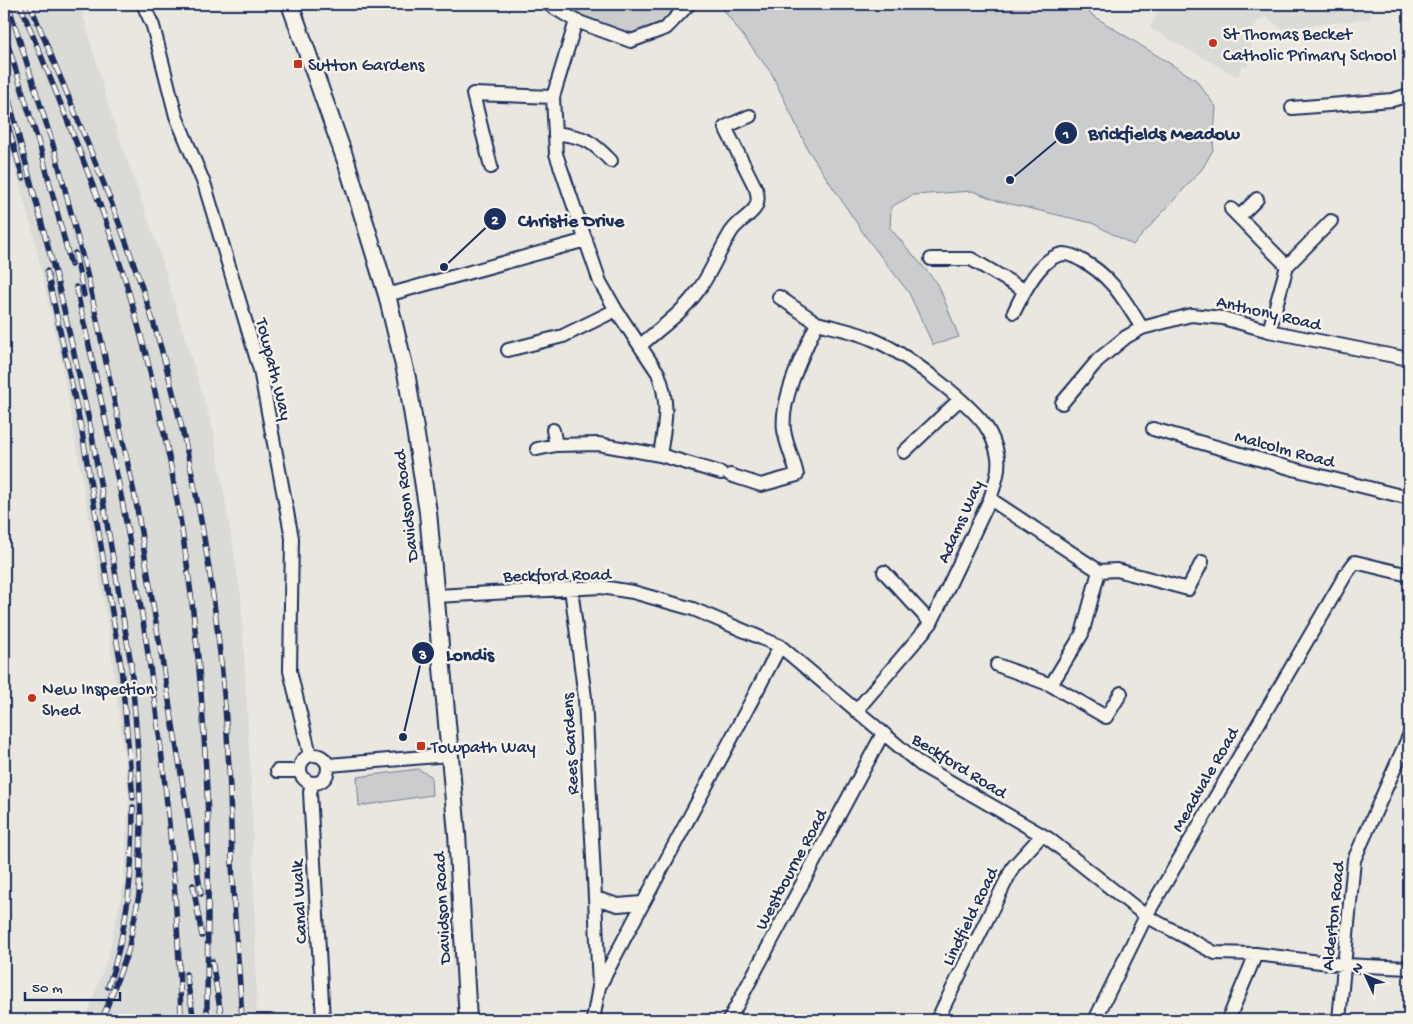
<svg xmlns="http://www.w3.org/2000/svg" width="1413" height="1024" viewBox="0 0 1413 1024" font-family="'Gochi Hand',sans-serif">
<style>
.built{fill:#dadad6}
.green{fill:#cbcccd;stroke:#737e96}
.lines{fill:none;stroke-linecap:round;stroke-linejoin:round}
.minor-casing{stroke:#1b2f5e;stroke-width:16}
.tertiary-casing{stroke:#1b2f5e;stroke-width:20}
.minor{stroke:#f7f3e8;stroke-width:12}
.tertiary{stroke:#f7f3e8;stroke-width:16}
.rail-casing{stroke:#1b2f5e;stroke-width:5.5}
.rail{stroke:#f7f3e8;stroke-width:4;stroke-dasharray:11;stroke-linecap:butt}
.poi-dot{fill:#c8321e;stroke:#f7f3e8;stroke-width:2}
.labels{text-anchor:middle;stroke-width:5;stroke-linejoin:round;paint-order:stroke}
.poi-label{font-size:18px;fill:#1b2f5e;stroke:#f7f3e8;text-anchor:start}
.street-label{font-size:18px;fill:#1b2f5e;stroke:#f7f3e8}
.leader{fill:none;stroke:#1b2f5e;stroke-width:2}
.callout-dot{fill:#1b2f5e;stroke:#f7f3e8;stroke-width:2}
.mark-label{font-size:15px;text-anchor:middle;font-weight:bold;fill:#fff}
.callout-label{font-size:19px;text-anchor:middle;font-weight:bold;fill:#1b2f5e;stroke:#f7f3e8;stroke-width:5;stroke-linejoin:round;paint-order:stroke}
</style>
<rect width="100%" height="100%" fill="#eae7e0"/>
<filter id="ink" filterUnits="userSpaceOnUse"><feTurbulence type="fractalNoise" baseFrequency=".02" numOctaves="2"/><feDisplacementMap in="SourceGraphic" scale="10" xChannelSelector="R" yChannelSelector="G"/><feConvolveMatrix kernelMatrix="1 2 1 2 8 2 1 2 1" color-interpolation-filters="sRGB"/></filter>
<g filter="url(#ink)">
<!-- built -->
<path class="built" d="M4,4H80L109,108L158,248L214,433L241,595L252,804L257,1020H85L108,956L124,883L129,797L108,626L62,364L33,233L11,154L4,138Z
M1163,4H1369L1371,18L1284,29L1266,17L1254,24L1251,34L1252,52L1247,67L1242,66L1238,77L1149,28Z"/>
<!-- green -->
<path class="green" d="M558,4H686L665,26L631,47Z
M719,4H1078L1095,17L1195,79L1216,107L1213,150L1202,169L1133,245L1092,223L998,201L973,191L913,195L891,207L890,228L938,284L959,337L933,345L909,293L866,237L808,150L772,74Z
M418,769L431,776L432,795L359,806L357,777Z"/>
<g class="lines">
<defs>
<path id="minor" d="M143,4L153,26L176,116L205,186L260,370L292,538L290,671L310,755
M548,4L576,21
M1292,108L1392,100L1409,95
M555,133C585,137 591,140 611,161
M491,167L473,94L553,97
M1231,209L1287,266
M1239,217L1257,199
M931,259H971L1024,290
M387,295L586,240
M779,297L817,323
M1014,312C1022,295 1040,257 1063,254C1069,254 1076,257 1081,260C1111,275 1125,301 1142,328
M1269,331L1287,266L1331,221
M641,345C660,328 682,313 697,292C711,274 719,251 731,232C742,215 764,213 756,189L725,127L750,116
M508,350L563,336L616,310
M1062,403L1098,360L1126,337L1142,328L1191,315L1223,318L1269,331L1409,359
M1153,429L1297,470L1409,498
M553,430L556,445L598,444L660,455C665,423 670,404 658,373L616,310L600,282L556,154L553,97L576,21L631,41L666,28L689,4
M537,449L556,445
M904,452L959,400
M660,455L721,473
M730,475L761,485L797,475C794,460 786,445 784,430C780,399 804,352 817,323C835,328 855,331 872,339C904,352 964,398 985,425C991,434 996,446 998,457C1000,471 994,486 990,499L931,623L856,711
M990,499L1099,571L1117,570L1188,589L1202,562
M1099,571L1082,634L1051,685L1106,717L1121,693
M884,572L931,623
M571,588L585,698L595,898
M436,596L601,587L633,592L693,609L780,646L921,765L1049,839L1146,916L1215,953L1256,954L1344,965L1409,968
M997,665L1051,685
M300 769a14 14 0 1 1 28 0a14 14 0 1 1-28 0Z
M329,765L449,755
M277,771H300
M313,783L310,792L323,1020
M642,903L618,905L595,898L599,987C658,873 721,761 780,646
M593,1020L599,987
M729,1020L882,735
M937,1020L1013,867L1042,835
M1095,1020L1146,916L1346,574L1355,562L1409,575
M1228,1020L1256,954
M1339,1020L1354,860L1409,736"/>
<path id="tertiary" d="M290,4L347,164L387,295L407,378L428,512L457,834L468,1020"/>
</defs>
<!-- minor casing -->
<use href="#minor" class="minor-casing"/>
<!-- tertiary casing -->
<use href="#tertiary" class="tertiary-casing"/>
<!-- minor -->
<use href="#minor" class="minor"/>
<!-- tertiary -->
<use href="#tertiary" class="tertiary"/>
<defs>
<path id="rail" d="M8,4L55,151L88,278L136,502L201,894
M20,4C60,103 103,201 132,303C174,449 197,602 205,753C211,842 207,931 207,1020
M30,4C76,117 127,230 161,348C200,484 222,627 229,768C231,807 231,845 233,884C235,929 240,975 242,1020
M4,32L42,154L71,265
M4,81L59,288L79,375L91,430L131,664L139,764L141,825L139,895L128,951L102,1020
M4,111L23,179
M75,253L84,295
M47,271L82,432L121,666L133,798
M76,287C92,360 109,432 123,506C155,675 177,848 181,1020
M193,885L202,936
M212,961L222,1020
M186,974L194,1020
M108,987C128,928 133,870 133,807"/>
</defs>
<!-- rail casing -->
<use href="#rail" class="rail-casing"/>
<!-- rail -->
<use href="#rail" class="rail"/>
</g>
</g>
<!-- markers -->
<g class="poi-dot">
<circle cx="1213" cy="43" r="5"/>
<rect x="293" y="59" width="10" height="10" rx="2.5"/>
<circle cx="32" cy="698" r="5"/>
<rect x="416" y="741" width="10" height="10" rx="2.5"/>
</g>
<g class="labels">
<!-- poi labels -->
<g class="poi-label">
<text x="1223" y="39">St Thomas Becket<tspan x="1223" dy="21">Catholic Primary School</tspan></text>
<text x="308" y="70">Sutton Gardens</text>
<text x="42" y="694">New Inspection<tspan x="42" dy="21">Shed</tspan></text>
<text x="431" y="752">Towpath Way</text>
</g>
<!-- street labels -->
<g class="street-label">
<text transform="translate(1269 312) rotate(13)" y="6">Anthony Road</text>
<text transform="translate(275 369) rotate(76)" y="6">Towpath Way</text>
<text transform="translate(1285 448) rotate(15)" y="6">Malcolm Road</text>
<text transform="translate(405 506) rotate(-97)" y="6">Davidson Road</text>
<text transform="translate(959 521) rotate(-66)" y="6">Adams Way</text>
<text transform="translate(557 574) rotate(-1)" y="6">Beckford Road</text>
<text transform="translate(569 744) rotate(-93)" y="6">Rees Gardens</text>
<text transform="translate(960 765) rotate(32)" y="6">Beckford Road</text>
<text transform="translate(1204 779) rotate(-60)" y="6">Meadvale Road</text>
<text transform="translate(790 869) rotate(-62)" y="6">Westbourne Road</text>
<text transform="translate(298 902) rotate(-93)" y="6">Canal Walk</text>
<text transform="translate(441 908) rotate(-93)" y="6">Davidson Road</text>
<text transform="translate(969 916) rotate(-64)" y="6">Lindfield Road</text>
<text transform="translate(1332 916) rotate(-84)" y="6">Alderton Road</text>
</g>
</g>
<!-- callouts -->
<path class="leader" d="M1010 180L1066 133M444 267L495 219M403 737L423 653"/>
<g class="callout-dot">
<circle cx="1010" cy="180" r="5"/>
<circle cx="444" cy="267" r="5"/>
<circle cx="403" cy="737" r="5"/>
<circle cx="1066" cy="133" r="12"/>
<circle cx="495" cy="219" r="12"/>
<circle cx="423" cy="653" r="12"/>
</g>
<g class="mark-label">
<text x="1066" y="138">1</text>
<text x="495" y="224">2</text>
<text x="423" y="659">3</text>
</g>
<g class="callout-label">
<text x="1164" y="139">Brickfields Meadow</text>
<text x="571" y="226">Christie Drive</text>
<text x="470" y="660">Londis</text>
</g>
<!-- margin -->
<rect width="1413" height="1024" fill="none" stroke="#f7f3e8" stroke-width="20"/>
<rect x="10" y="10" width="1393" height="1004" fill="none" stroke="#1b2f5e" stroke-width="2" filter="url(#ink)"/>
<!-- north arrow -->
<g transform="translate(1366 976) rotate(314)" stroke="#f7f3e8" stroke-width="4" paint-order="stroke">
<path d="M0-4L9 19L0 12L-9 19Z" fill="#1b2f5e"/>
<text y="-8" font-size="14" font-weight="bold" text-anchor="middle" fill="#1b2f5e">N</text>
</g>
<!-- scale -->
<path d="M25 992v8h95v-8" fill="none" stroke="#1b2f5e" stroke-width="2.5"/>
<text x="32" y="992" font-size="15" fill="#1b2f5e" stroke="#f7f3e8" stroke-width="4" paint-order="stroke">50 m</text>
</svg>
